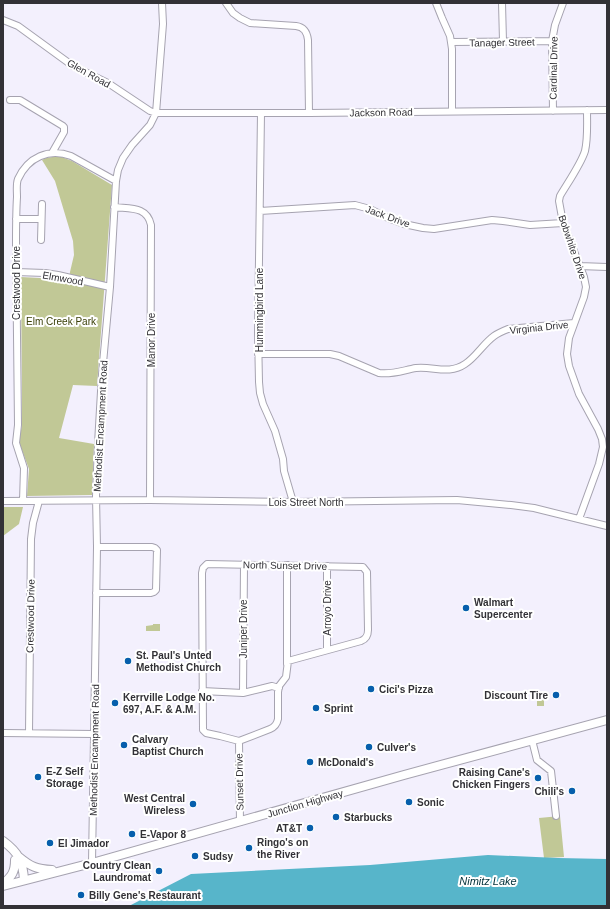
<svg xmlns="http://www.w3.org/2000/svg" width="610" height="909" viewBox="0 0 610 909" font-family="Helvetica,sans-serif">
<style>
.green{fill:#c1c896}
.water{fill:#57b5ca}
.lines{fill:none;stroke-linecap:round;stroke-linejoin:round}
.minor-casing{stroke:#a6a3b0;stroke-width:8}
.major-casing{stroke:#a6a3b0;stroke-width:10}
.minor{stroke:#fff;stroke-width:6}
.major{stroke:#fff;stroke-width:8}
.poi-dot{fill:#065fac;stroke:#fff;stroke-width:1.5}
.labels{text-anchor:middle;stroke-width:4;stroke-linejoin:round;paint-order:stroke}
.street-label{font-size:10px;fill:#323136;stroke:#fff}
.park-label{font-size:10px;fill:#3a3f07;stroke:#fff}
.poi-label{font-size:10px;font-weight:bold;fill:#323136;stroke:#fff;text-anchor:start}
.water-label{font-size:11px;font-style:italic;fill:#02313a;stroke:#fff}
</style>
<rect width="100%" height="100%" fill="#f3f0fd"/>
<!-- green -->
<path class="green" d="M59,156L72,161L112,185L97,386L73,385L59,438L94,444L92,495L27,496L29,469L20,445V436L22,425V404L21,277L59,279L69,281L70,272L74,255L73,241L55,181L42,160L46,158Z
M3,507H23L19,524L3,536Z
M153,624H160V631H146V626L153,625Z
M537,692H544V706H537Z
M560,816L564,857L544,858L539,818Z"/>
<!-- water -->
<path class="water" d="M488,855L558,858L607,859V906H129L191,874L370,865Z"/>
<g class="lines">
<defs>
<path id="minor" d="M226,3L233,13L240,18L250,23L296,26C304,27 307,32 308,40L309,113
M436,3L442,18L450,36L452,49V111
M502,3L503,41
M3,20L18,26L73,66L108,83L150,111L156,113H309L607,110
M451,42L552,41
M10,100H20L63,126L64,127V132L52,153
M553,111L552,41L555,25L563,3
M261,113L258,333L259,382L260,393L263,404L275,431L283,459L284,471L293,502
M114,207C130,209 147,206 151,225L150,500
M260,211L355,205L370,209L388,218L404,224L423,228L434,229L492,220L503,221L530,225L563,223
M16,219H41
M41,240L42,204
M579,266L607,267
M16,272L45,273L58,275L110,287
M258,354H330L339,356L379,373C392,375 404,370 416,368C433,366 449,375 465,364C476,357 483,344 494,336C498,333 503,331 508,329L574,323
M3,501L150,500L293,502L457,500L511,505L534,508L607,526
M23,501L24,468L16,443L18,425C17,365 17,305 16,245C16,229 16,213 17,197C17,191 16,184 18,179C28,157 49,148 71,156L116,181
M579,519L599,464L603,447L602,439L598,429L579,394L569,366L567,354L569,338L584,297L586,287L584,277L563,223L559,201L560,196C567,184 581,164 585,151C588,138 587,124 587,110
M207,564L363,567L367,572L368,630C368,636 366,639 361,641L288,661L286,677L279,686L278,692V719C277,724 275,727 270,729L239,741L220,736L206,733L203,730L202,573L203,568Z
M287,565V664
M327,566V650
M96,593H151L154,592L156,590L157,550L155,548L152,547H97
M202,691L243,693L272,686L279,688
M243,693L244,564
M3,733L94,734
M29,733L31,539L33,523L39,501
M532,740L537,760L551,771L556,816
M239,741L240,822
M92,863L97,547L96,496L98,444L102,374L110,287L116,181L118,170L123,158L132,145L150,125L156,113L163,24L162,3"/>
<path id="major" d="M3,841C18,852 23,861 24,880
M19,857C31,867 37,869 52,870
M3,884C12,876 15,872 15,860
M3,886L92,863L404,775L607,720"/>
</defs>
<!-- minor casing -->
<use href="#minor" class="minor-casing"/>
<!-- major casing -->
<use href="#major" class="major-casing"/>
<!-- minor -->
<use href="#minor" class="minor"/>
<!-- major -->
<use href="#major" class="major"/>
</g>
<!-- markers -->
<g class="poi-dot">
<circle cx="466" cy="608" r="4"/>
<circle cx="128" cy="661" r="4"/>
<circle cx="371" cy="689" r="4"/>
<circle cx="556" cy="695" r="4"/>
<circle cx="115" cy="703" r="4"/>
<circle cx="316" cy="708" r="4"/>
<circle cx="124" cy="745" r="4"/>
<circle cx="369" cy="747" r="4"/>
<circle cx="310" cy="762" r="4"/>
<circle cx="38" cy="777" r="4"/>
<circle cx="538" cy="778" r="4"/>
<circle cx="572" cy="791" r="4"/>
<circle cx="409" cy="802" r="4"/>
<circle cx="193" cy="804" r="4"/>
<circle cx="336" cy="817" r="4"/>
<circle cx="310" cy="828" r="4"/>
<circle cx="132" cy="834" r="4"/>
<circle cx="50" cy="843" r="4"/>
<circle cx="249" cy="848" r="4"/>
<circle cx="195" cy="856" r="4"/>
<circle cx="159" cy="871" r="4"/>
<circle cx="81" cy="895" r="4"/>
</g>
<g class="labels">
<!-- street labels -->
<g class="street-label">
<text transform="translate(502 42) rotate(-1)" y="4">Tanager Street</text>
<text transform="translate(553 68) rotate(-89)" y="4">Cardinal Drive</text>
<text transform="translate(89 73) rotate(29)" y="4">Glen Road</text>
<text transform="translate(381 112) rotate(-1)" y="4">Jackson Road</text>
<text transform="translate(388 216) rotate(20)" y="4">Jack Drive</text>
<text transform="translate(573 247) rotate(71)" y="4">Bobwhite Drive</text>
<text transform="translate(63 278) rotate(10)" y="4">Elmwood</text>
<text transform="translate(16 283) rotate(-90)" y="4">Crestwood Drive</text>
<text transform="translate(259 310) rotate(-90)" y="4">Hummingbird Lane</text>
<text transform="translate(539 327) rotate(-6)" y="4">Virginia Drive</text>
<text transform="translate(151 340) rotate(-90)" y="4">Manor Drive</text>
<text transform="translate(100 426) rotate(-87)" y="4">Methodist Encampment Road</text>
<text x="306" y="506">Lois Street North</text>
<text transform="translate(285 565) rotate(1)" y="4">North Sunset Drive</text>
<text transform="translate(327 608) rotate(-90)" y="4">Arroyo Drive</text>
<text transform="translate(30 616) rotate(-89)" y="4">Crestwood Drive</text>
<text transform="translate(243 629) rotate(-90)" y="4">Juniper Drive</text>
<text transform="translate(94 750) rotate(-89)" y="4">Methodist Encampment Road</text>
<text transform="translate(239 782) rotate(-91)" y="4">Sunset Drive</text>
<text transform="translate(305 803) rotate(-16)" y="4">Junction Highway</text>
</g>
<!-- park labels -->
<g class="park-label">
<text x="61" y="325">Elm Creek Park</text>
</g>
<!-- poi labels -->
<g class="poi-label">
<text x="474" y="606">Walmart<tspan x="474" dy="12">Supercenter</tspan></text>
<text x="136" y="659">St. Paul's Unted<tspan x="136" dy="12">Methodist Church</tspan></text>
<text x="379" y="693">Cici's Pizza</text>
<text x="548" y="699" text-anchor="end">Discount Tire</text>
<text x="123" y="701">Kerrville Lodge No.<tspan x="123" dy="12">697, A.F. &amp; A.M.</tspan></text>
<text x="324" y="712">Sprint</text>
<text x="132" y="743">Calvary<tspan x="132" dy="12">Baptist Church</tspan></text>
<text x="377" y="751">Culver's</text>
<text x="318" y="766">McDonald's</text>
<text x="46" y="775">E-Z Self<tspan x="46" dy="12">Storage</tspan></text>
<text x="530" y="776" text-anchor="end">Raising Cane's<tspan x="530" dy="12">Chicken Fingers</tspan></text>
<text x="564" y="795" text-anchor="end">Chili's</text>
<text x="185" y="802" text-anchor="end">West Central<tspan x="185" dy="12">Wireless</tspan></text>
<text x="417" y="806">Sonic</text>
<text x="344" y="821">Starbucks</text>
<text x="302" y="832" text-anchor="end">AT&amp;T</text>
<text x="140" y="838">E-Vapor 8</text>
<text x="257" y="846">Ringo's on<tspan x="257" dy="12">the River</tspan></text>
<text x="58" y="847">El Jimador</text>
<text x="203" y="860">Sudsy</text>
<text x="151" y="869" text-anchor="end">Country Clean<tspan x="151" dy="12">Laundromat</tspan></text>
<text x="89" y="899">Billy Gene's Restaurant</text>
</g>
<!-- water labels -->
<g class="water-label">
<text x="488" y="885">Nimitz Lake</text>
</g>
</g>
<!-- border -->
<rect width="610" height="909" fill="none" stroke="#323136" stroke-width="8"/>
</svg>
